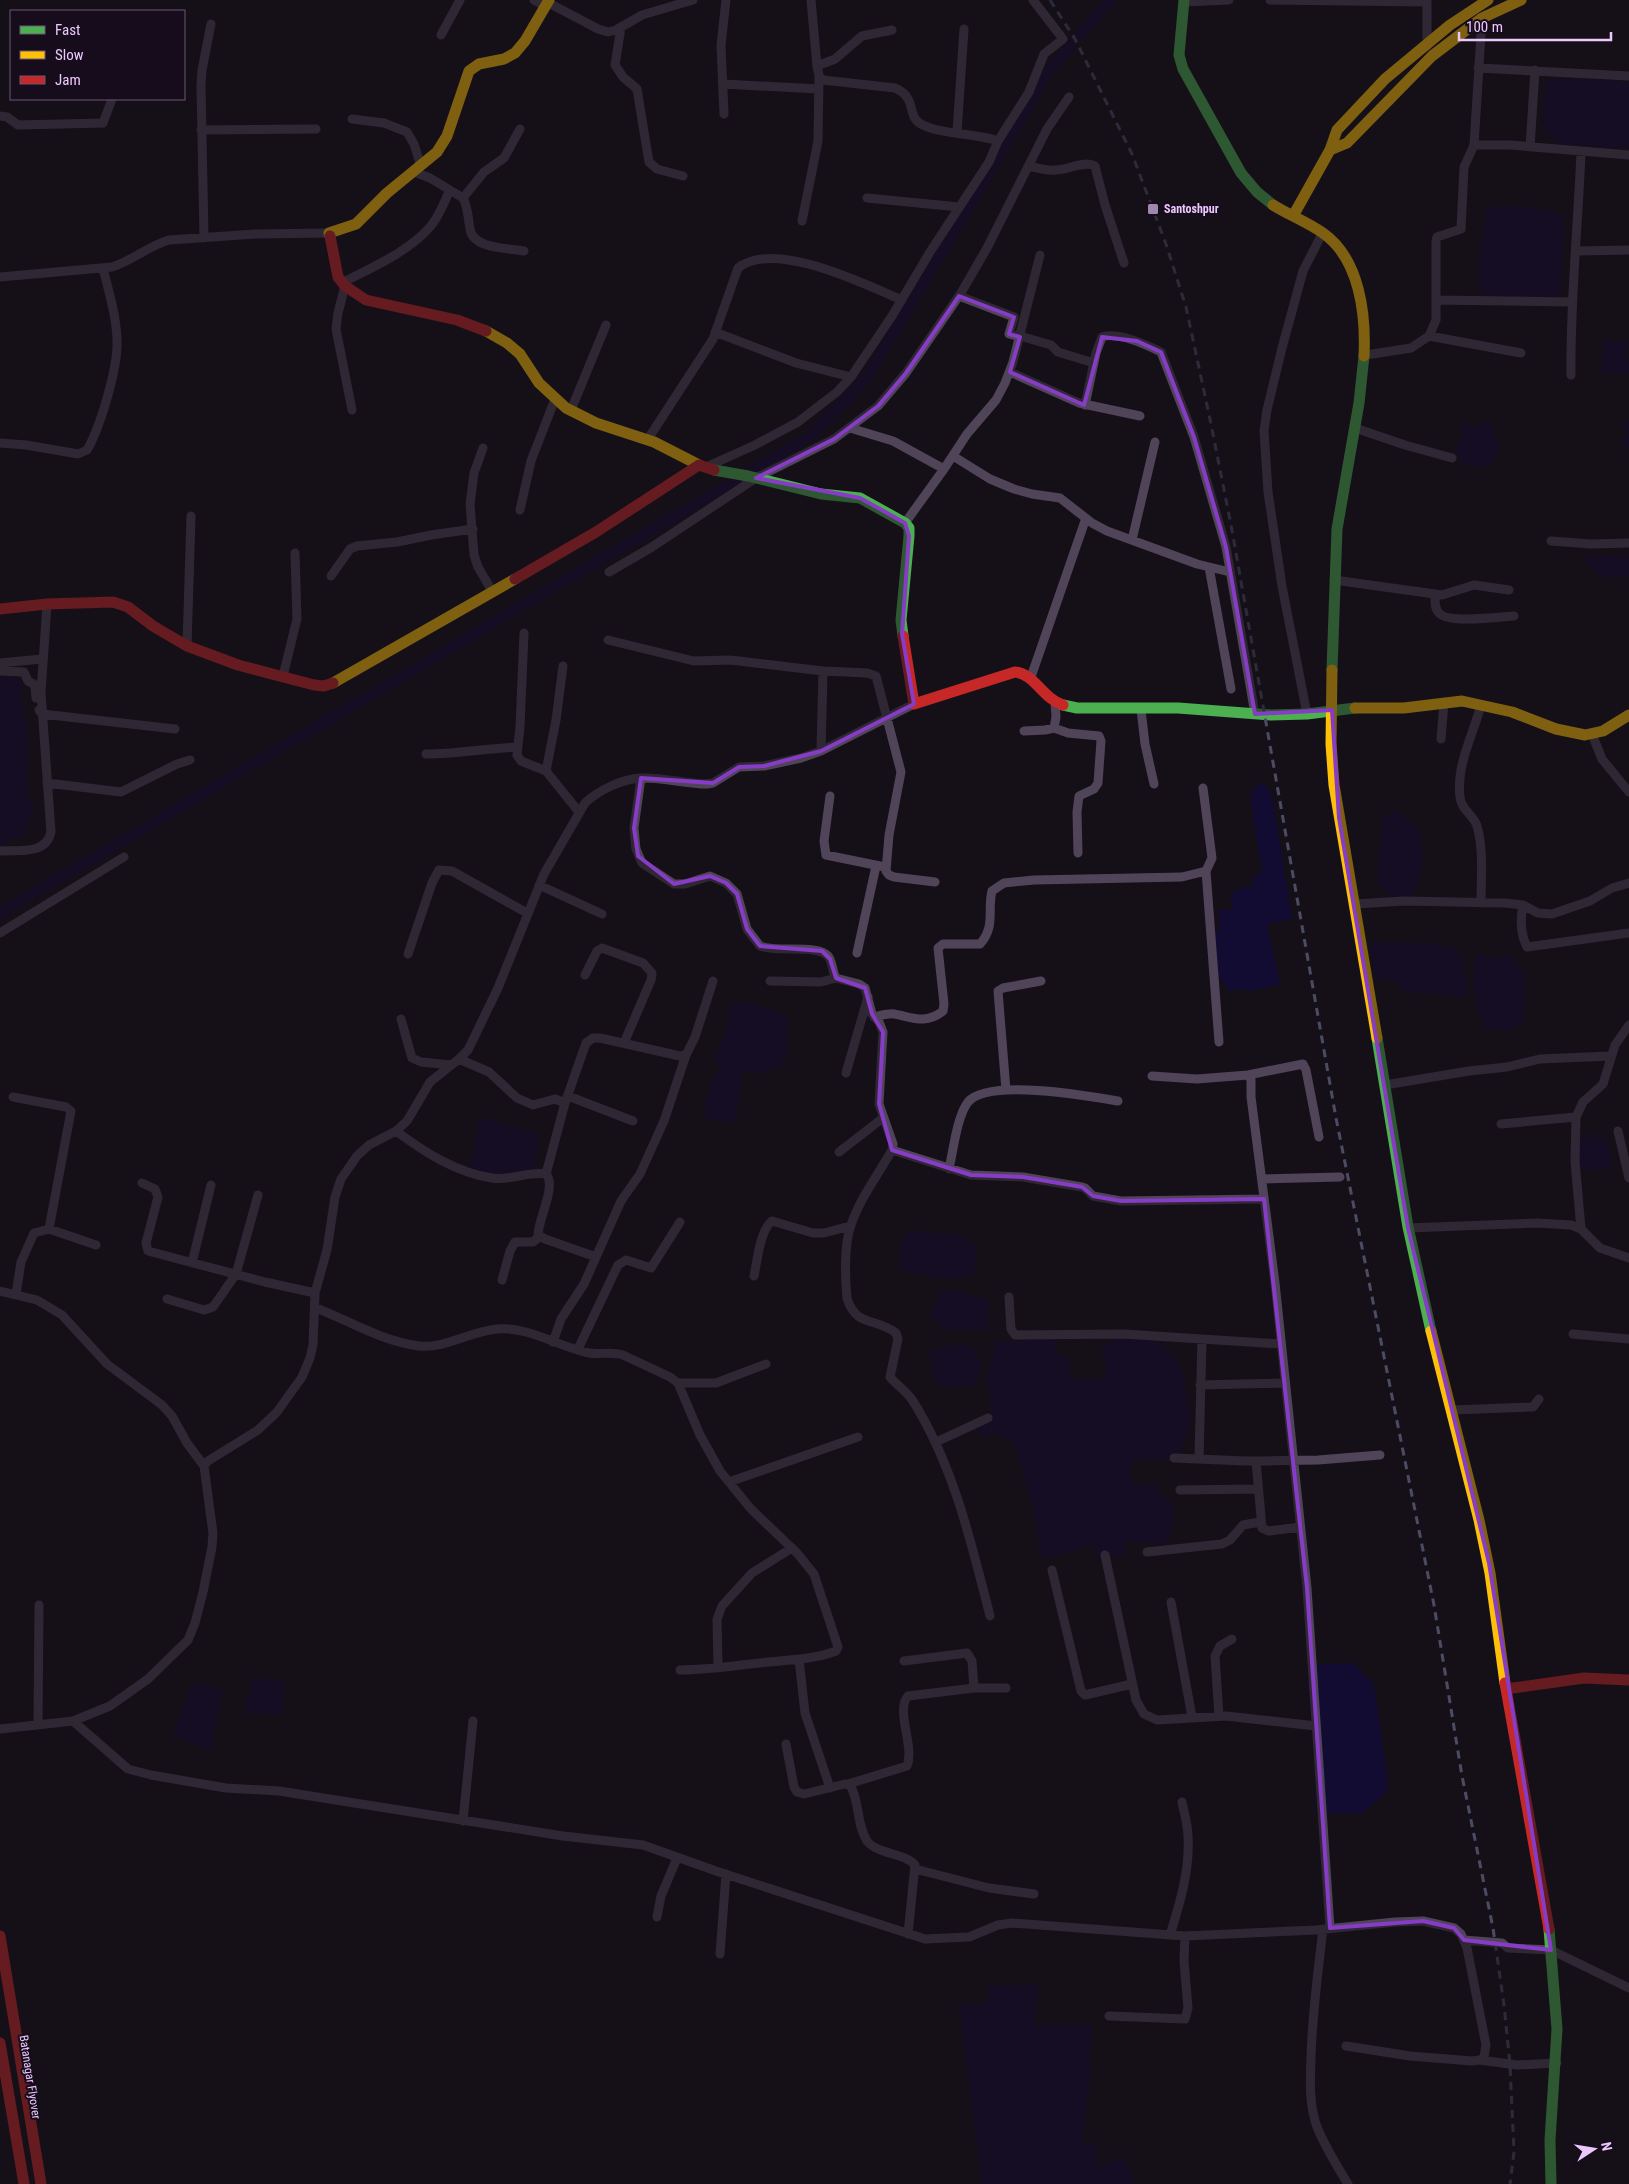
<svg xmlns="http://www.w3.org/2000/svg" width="1629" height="2184" viewBox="0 0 1629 2184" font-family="'Roboto Condensed',sans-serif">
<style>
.water{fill:#120b32}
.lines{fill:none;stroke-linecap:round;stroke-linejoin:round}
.canal{stroke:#120b32;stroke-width:11}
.street{stroke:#504459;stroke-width:9}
.fast{stroke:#4caf50;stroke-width:11}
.slow{stroke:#ffc107;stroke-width:11}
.jam{stroke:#c62828;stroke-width:11}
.rail{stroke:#4a4c64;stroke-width:3;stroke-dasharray:8 6;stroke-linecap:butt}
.marked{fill:none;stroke:#863cc5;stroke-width:4;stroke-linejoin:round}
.poi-dot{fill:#9f88ac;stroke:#160c1b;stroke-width:2}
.labels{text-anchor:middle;stroke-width:4;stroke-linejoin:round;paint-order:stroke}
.poi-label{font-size:12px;font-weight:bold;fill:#eac8fc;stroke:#160c1b;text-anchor:start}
.street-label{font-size:12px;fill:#eac8fc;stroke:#160c1b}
</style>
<rect width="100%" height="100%" fill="#151018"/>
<!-- water -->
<path class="water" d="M1556,79H1599L1629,82V146L1614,148L1556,143L1543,127L1545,82Z
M1497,206C1519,207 1545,207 1565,217L1559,296L1556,300H1532L1483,293L1479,287V263L1486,211Z
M1603,341L1629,342V348L1625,355L1629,360V374L1602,373Z
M1488,421L1494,429L1493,436L1500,439L1498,457L1482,468L1463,463L1458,459L1457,451L1462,432L1458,427L1461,424C1470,430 1480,426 1488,421Z
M1629,422V450L1622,444L1623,437L1629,434L1626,429L1621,428L1624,424Z
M1586,556H1626L1629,559V575C1616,579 1606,578 1594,573L1590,564L1586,562Z
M12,676L23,681L20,700L27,728V746L30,745C26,765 23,788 33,806L24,837L11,838L2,847H0V679Z
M1264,783L1272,795L1292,919L1267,924L1280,984L1252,991L1233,989L1229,991L1209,962L1206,947L1215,945V930L1220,931L1219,909L1232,910L1231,892L1240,891L1239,887H1253L1252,879L1262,872L1250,795L1257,785Z
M1398,811L1409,822L1416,824C1426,858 1425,862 1413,894L1394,900L1377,882L1383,818Z
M1369,942L1423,943L1453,947L1462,956L1469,998L1399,990V981L1374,978Z
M1478,954L1489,958L1512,956L1525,975L1524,1020L1514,1030H1484C1478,1007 1467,977 1478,954Z
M744,1001L787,1015C789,1033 788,1048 783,1066L756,1073L742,1071V1087L734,1123L705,1118C703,1098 711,1083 722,1066L714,1061L729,1024L728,1006Z
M480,1118L539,1134L534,1172L507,1180L468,1173Z
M1594,1132L1597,1139L1606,1137L1612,1166L1594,1171L1572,1167L1570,1146Z
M913,1231L960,1235L976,1247L975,1274L945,1280L898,1269L904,1235Z
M940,1290L956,1291L988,1300V1330L942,1329L930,1315Z
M1055,1340L1056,1356L1068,1355L1071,1380L1107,1378L1102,1345L1112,1340H1144L1160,1343L1179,1361L1184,1377L1190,1420L1180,1460H1131L1132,1485H1158L1160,1495L1173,1501V1528L1164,1545L1126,1541V1554L1099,1560L1093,1546L1042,1559L1031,1500L1014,1442L997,1433L983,1438L976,1426L991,1415V1399L986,1382L996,1341Z
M958,1343L975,1348L981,1368L976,1385L937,1387L929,1351Z
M1353,1663L1374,1685L1388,1784L1384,1795L1362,1813L1315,1814V1750L1306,1688L1312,1665Z
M253,1677L284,1682L282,1715L244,1713Z
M192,1682L222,1689V1694L210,1751L173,1735Z
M1039,1984L1034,2025L1092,2024L1089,2064L1091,2074L1081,2143H1096L1098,2166L1125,2157L1134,2184H982L959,2005L988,2003V1986Z"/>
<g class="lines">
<!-- canal -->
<path class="canal" d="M1080,35L1110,0
M0,913L811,436L868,376L1046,76L1071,46"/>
<!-- street -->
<path class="street" d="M534,0L545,6
M811,0L817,66L819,76L823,80L895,88C918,98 906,116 921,124C941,135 976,133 998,141
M1270,0L1427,2V46
M547,2L598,29L608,32L616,30L642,15L693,0
M1184,2L1229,0
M621,27L615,65L623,77L637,89L649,162L657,169L683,176
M441,35L460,0
M817,66L835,59L862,36L892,30
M1478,68L1629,76
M723,84L819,89
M724,114L721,45L726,0
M0,116L7,117L18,125L103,123L112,99
M352,119L384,123L407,132L414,144L421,166
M201,130L316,129
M957,132L964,29
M1474,145H1510L1629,155
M1530,147L1535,70
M1029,166C1038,168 1047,171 1056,170C1068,170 1085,160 1095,166L1105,205L1124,263
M414,172L430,178L463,198C468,207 468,218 470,229C473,249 507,248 524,251
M463,198L484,172L504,158L520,129
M867,198L959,207
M802,221L818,141L819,76
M204,238L201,85L202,70L211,24
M1576,251L1629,250
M0,277L112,267C132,261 148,246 169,240L255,234L329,233
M342,283C372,267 407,253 430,227C439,217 444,202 450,190
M345,286L338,313L336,329L352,410
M959,296L1014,317L1009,334L1020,337
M1436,300L1572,302
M715,332L796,363L851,377
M1020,336L1051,345L1058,352L1094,363
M1429,336L1521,353
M1366,355L1411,348L1429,336L1436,320V242L1437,237L1461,229L1464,167L1474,145L1482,18
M1010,372L1079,403L1140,416
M1571,375C1570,301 1578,227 1581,152
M1085,405L1096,353L1102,337C1118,331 1147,345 1161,352L1194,437L1226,547L1255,714
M571,410L606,325
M850,428L893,441L944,469
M1355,428L1405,445L1452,458
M648,439L713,339L738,268C774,239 864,284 902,300
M0,443L26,445L78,454L87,450C100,428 116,373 117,347C118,321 109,293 103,268
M483,448L474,473L470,504L474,555L478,567L492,591
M953,456L990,479L1014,489L1032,494L1060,498L1092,523L1107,531L1197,564L1230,572
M706,467L755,445L798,422L837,392L851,377L892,316L930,252L989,162L998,141L1029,92L1044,54L1063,39L1033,0
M520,510L531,461L555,399
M905,523L944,469L967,434L996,400L1005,383L1013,362L1040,255
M1132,540L1155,442
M1551,541L1591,544L1629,543
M1209,567L1231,689
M609,572L652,547L756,478L834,439L878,406L906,373L961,293L987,248L1047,129L1069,97
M331,576L350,549L357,546L397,542L431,535L473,529
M1334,580L1442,595L1474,585L1509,590
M1435,594C1435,600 1434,608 1439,613C1448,624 1499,617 1514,616
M524,633L520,727L517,755L521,761L546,771L579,812
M608,640L694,661L730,660L823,671L867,673L876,676L901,772L889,835L886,871L889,875L894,877L935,882
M187,646L191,516
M0,663L42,659
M0,671L24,672L28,681L35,685L36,698
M283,676L297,619L295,553
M1031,677L1086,518
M39,710L42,714L175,729
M1141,710L1145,744L1154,784
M1307,714L1282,586L1268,492L1264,431L1267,410L1282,348L1303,271L1323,232
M1054,728L1068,733L1099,736L1101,741L1098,783L1094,789L1079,796L1077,812L1078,853
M1024,731L1045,730L1054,728L1056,717L1055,702
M1592,734L1602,759L1629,792
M1441,739L1444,702
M821,751L823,671
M426,754C457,754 487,748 518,747
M546,771L556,720L563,666
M641,778L634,828L636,849L642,863L674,884H685L710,876L726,883L737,894L747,929L760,946C777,953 818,944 828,956C833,962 832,971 836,978L859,984L865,988L872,1014L879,1022L883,1032L879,1104L893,1144L892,1150C878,1175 860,1198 851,1225C844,1243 845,1278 847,1298C856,1328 876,1317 896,1333L898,1339L890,1377C896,1385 906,1390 913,1401C954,1467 971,1542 990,1616
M47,783L121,792L177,764L190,760
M830,796L824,841L826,855L885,867
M0,851C19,850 46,855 51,832L41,693L47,604
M1206,871L1219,1042
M539,885L602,914
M1481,903C1481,879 1484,850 1477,826C1474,815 1461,810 1460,797C1456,765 1473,735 1481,705
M1355,904L1404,901L1505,903L1523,905L1538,913L1552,914L1590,901L1612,888L1629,883
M1523,905C1520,920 1520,933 1527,947L1629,933
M0,933L124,857
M857,953L876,866
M408,954L432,883L439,870L452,871L527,913
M585,975L597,951L602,948L643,963L652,973L651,980L624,1043
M770,981L821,982L836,978
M874,1017C880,1016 888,1013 894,1014C912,1017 926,1025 943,1011L944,1004L938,948L943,944H980C996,926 987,910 992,891L1004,883L1034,880L1182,877L1206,871L1212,858L1203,788
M401,1019L412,1058L421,1062L451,1065
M459,1059L489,1072L517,1098L533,1105L555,1099L565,1103
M846,1073L868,997
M1248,1075L1303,1064L1306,1070L1319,1137
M1152,1076L1197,1079L1248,1075L1251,1080V1097L1275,1283L1307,1588L1330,1928
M1385,1085L1469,1071L1507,1067L1540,1059L1611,1056
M1006,1090L998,991L1003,988L1041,981
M568,1096L633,1121
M13,1097L66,1107L71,1111L49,1229
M1501,1124L1576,1117
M396,1131C424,1152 457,1173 492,1178C510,1181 528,1171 546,1174C557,1186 538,1219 538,1235L545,1239L596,1257
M1618,1131L1629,1178
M892,1150L971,1175L1023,1177L1082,1187L1085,1188L1093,1196L1121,1201L1264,1199
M839,1152L883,1118
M949,1169C953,1152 957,1116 968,1102C988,1078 1089,1096 1118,1101
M546,1174L565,1103L586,1043L593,1038H600L680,1056L686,1055L695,1037L713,981
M1262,1179L1340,1177
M142,1183L155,1189L158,1197L146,1243L148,1251L265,1282L315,1293
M1408,1228L1537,1223L1571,1225L1581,1229L1600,1248L1629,1258
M1581,1229L1575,1161L1576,1117L1583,1102L1603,1084L1615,1045L1629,1025
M192,1263L211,1185
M754,1276C757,1262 760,1230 772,1221L813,1233H824L850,1226
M502,1280L510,1251L515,1242H533L540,1236
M0,1291L37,1300L62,1315L107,1364L162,1405L172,1416L187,1443L204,1466
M16,1294L21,1262L34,1233L49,1229L96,1245
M1009,1297L1011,1329L1015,1335L1124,1334L1281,1344
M167,1299L204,1310L213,1307L236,1274L258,1195
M316,1308C350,1321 381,1341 419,1346C445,1349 471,1331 497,1329C528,1326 559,1347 589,1353C600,1355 611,1351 623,1355L670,1377L678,1383L700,1435L720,1471L751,1509L797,1553L814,1574L838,1647L836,1651C815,1659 790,1660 768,1662C738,1665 710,1670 680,1670
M1573,1334L1629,1339
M553,1342L561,1319L584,1284L621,1201L640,1174L664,1121L686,1055
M578,1349L618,1265L626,1260L651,1268L680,1222
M678,1383H716L766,1364
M1200,1385L1285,1383
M1452,1410L1533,1407L1539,1399
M936,1442L988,1418
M1174,1458L1245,1461L1318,1460L1380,1455
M1199,1459L1202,1339
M1256,1461L1262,1528L1269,1531L1300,1527
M729,1482L858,1437
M1180,1490L1258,1489
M1147,1552L1222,1544L1230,1540L1243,1525L1260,1522
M1105,1555L1136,1700L1144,1714L1157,1720L1226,1716L1316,1726
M1052,1570L1081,1691L1085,1695L1132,1684
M1171,1602L1192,1717
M799,1659L805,1713L830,1788
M904,1661L967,1653L972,1661L974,1688
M718,1668L717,1619L722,1606L752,1573L792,1548
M1219,1716L1215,1656L1220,1646L1232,1639
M73,1721L128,1769L151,1775L226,1788L279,1791L563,1836L643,1845L716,1871L925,1939L969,1937L998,1925L1012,1923L1185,1936L1316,1930L1395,1922L1423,1921L1454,1928L1461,1934L1467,1948L1486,2045L1484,2057L1480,2060L1472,2061L1410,2056L1346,2046
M38,1724L39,1605
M0,1729L73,1721L110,1706L148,1679L188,1640L195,1623L203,1592L212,1547L213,1533L204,1466L208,1461L258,1430L277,1412L302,1377L310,1358L313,1345L315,1293L327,1250L335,1197L341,1179L357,1156L369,1145L396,1131L407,1121L430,1082L459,1059L468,1050L498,988L544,874L585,803C599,790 622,779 641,778C663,777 685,784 707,784L713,783L739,767L764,766L801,758L821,751L914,704
M786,1744L794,1787L797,1792L804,1794L845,1784L850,1785C860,1801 856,1824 867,1841C878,1855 906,1853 915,1865L908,1934
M848,1784L907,1766C915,1747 895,1710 908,1696L974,1688H1006
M463,1821L473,1721
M915,1869L989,1888L1034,1894
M657,1917L661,1896L677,1858
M1323,1929C1318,1972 1312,2015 1311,2058C1310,2081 1309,2105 1317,2127C1325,2147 1337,2166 1348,2184
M1170,1935C1180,1903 1190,1870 1188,1836C1188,1825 1184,1813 1182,1802
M1464,1940L1502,1943L1508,1948L1551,1950L1629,1988
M720,1954L726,1874
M1109,2016L1185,2019L1188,2008L1184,1961L1185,1936
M1480,2060L1517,2065L1557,2063"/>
<!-- fast -->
<path class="fast" d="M1184,0L1179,55L1183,69L1241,173L1257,192L1273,205
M714,470L748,476L821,494L860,498L905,523L909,528V536L901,620L903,636
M1332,670L1337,529L1359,403L1364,356
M1063,705L1077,708H1178L1271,715L1307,714L1355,708
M1377,1038L1408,1227L1431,1331
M1549,1929L1557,2029L1550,2140L1551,2184"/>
<!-- slow -->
<path class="slow" d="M1330,150L1347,143L1432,56L1482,18L1521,0
M1273,205C1289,215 1307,222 1323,233C1360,259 1366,315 1364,356
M1293,216L1330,150L1337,130L1385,79L1450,25L1488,0
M330,236L329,233L356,224L387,193L437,152L447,136L469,71L479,64L504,59L515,53L525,41L549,0
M486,331L507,343L520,354L539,383L566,408L596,423L654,442L699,465
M1332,670L1331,744L1334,785L1377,1038
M333,683L515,579
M1355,708H1404L1462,701L1512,712L1556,729L1585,735L1603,731L1629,715
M1431,1331L1479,1520L1490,1573L1505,1683"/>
<!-- jam -->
<path class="jam" d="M330,236L338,277L345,286L366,300L457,320L486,331
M515,579L596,532L699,465L714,470
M0,609L47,604L113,602L128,607L153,626L187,646L238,665L314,685L324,686L333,683
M903,636L914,704L1015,672C1035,674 1042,698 1063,705
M1505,1683L1549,1929
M1506,1689L1584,1678L1629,1680
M0,1936L41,2184
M0,2043L24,2184"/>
<!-- rail -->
<path class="rail" d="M1050,0L1075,39L1132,154L1166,244L1186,307L1211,424L1231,525L1336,1118L1434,1605L1462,1776L1493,1928L1504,2005L1510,2065L1514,2152L1510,2184"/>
</g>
<!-- marked area -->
<path d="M0 0H1629V2184H0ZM959,296L1014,317L1009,334L1020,337L1010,372L1084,405L1102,337L1137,341L1161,352L1194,437L1226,547L1255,714L1332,710L1339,818L1408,1228L1489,1563L1551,1950L1464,1940L1454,1928L1423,1921L1330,1928L1307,1588L1264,1199L1121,1201L1093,1196L1082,1187L1023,1177L971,1175L892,1150L879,1104L883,1032L872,1014L865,988L836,978L830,959L822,951L760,946L747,929L737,894L726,883L710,876L674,884L638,856L634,828L641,778L713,783L739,767L764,766L821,751L914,704L902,634L909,536L905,523L860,498L756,478L834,439L878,406L906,373Z" fill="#151018" fill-opacity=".55" fill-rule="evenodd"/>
<path class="marked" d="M959,296L1014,317L1009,334L1020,337L1010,372L1084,405L1102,337L1137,341L1161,352L1194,437L1226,547L1255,714L1332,710L1339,818L1408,1228L1489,1563L1551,1950L1464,1940L1454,1928L1423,1921L1330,1928L1307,1588L1264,1199L1121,1201L1093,1196L1082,1187L1023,1177L971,1175L892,1150L879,1104L883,1032L872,1014L865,988L836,978L830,959L822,951L760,946L747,929L737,894L726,883L710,876L674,884L638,856L634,828L641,778L713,783L739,767L764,766L821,751L914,704L902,634L909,536L905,523L860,498L756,478L834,439L878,406L906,373Z"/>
<!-- markers -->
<rect class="poi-dot" x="1147" y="203" width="12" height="12" rx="2.5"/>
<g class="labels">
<!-- poi labels -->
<g class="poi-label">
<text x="1164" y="213">Santoshpur</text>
</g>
<!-- street labels -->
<g class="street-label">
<text transform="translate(30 2077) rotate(81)" y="4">Batanagar Flyover</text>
</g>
</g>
<!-- legend -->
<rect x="10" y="10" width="175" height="90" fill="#160c1b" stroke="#6b5775"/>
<rect x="20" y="26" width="25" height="8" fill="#4caf50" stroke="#6b5775"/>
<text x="55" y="35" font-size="15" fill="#eac8fc">Fast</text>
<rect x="20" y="51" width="25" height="8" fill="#ffc107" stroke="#6b5775"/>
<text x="55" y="60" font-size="15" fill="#eac8fc">Slow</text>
<rect x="20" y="76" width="25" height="8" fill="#c62828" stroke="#6b5775"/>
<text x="55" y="85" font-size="15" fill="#eac8fc">Jam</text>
<!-- north arrow -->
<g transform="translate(1594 2149) rotate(78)" stroke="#160c1b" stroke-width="4" paint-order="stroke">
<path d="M0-4L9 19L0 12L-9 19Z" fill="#eac8fc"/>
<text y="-8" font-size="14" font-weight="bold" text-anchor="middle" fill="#eac8fc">N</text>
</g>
<!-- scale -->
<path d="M1459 32v8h152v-8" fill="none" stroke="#eac8fc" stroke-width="2.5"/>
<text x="1466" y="32" font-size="15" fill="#eac8fc" stroke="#160c1b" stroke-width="4" paint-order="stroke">100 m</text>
</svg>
